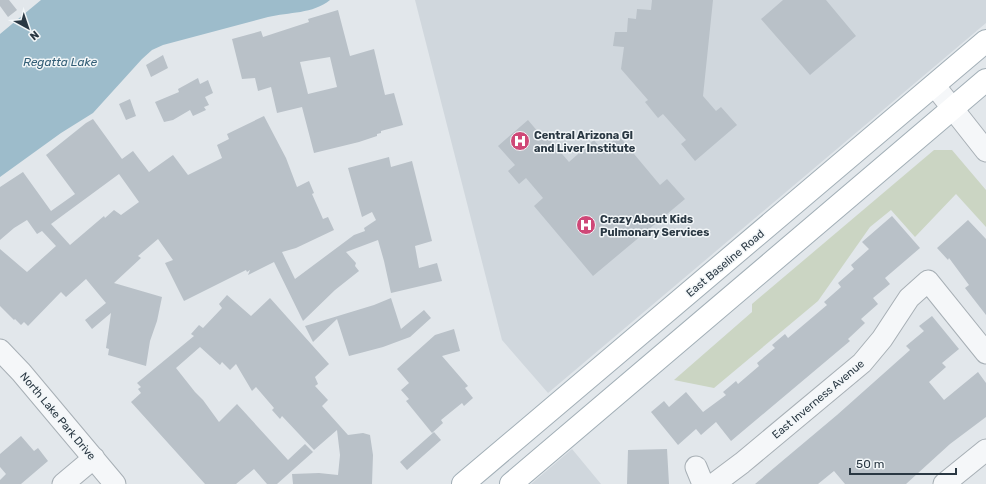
<svg xmlns="http://www.w3.org/2000/svg" width="986" height="484" viewBox="0 0 986 484" font-family="Rubik,sans-serif">
<style>
.built{fill:#d0d7dd}
.green{fill:#cbd5c3}
.water{fill:#9dbccb}
.building{fill:#b9c1c8;fill-rule:evenodd}
.lines{fill:none;stroke-linecap:round;stroke-linejoin:round}
.minor-casing{stroke:#a7afb5;stroke-width:23}
.major-casing{stroke:#a1aeb6;stroke-width:24}
.minor{stroke:#f5f7f9;stroke-width:21}
.major{stroke:#fff;stroke-width:22}
.labels{text-anchor:middle;stroke-width:3;stroke-linejoin:round;paint-order:stroke}
.poi-label{font-size:11px;font-weight:bold;fill:#2a3843;stroke:#f2f6f8;text-anchor:start}
.street-label{font-size:11px;fill:#2a3843;stroke:#f2f6f8}
.water-label{font-size:12px;font-style:italic;fill:#345f77;stroke:#f2f6f8}
</style>
<rect width="100%" height="100%" fill="#e2e7eb"/>
<!-- built -->
<path class="built" d="M415,0H986V23L548,393L502,340Z
M572,449L601,484H531Z"/>
<!-- green -->
<path class="green" d="M934,150H952L986,190V227L956,194L915,237L891,210L870,227L818,301L714,388L674,380L752,312V304Z"/>
<!-- water -->
<path class="water" d="M41,0H330C313,14 289,12 268,17L163,45L152,50L142,59L93,113L61,133L0,177V34Z"/>
<!-- building -->
<path class="building" d="M0,0H9L17,10L8,17L0,6Z
M652,0H713L703,96L716,111L721,107L737,125L695,161L681,144L686,140L663,114L658,118L645,102L648,100L621,69L624,47L613,46L615,32H627L628,18L636,19L637,9L651,10Z
M783,0H826L856,36L810,75L761,19Z
M338,10L350,56L374,49L385,95L394,93L403,125L381,131V133L377,134V136L359,142L314,153L302,107L277,113L271,87L258,91L255,78L242,79L232,39L261,31L263,37L309,22L308,19ZM330,57L337,87L308,94L300,62Z
M163,55L168,68L151,77L146,65Z
M198,78L200,84L208,80L213,93L205,97L209,105L204,107L206,110L193,116L190,110L173,120L164,122L155,102L179,92L178,89Z
M130,99L136,116L126,120L119,104Z
M264,116L286,158L297,187L309,181L314,193L312,194L323,219L328,217L334,230L296,248L282,252L295,279L354,235L365,231L364,228L376,220L372,212L362,217L348,168L389,157L391,167L412,161L432,241L415,246L419,268L437,263L442,281L391,293L384,261L378,240L346,252L356,263L355,266L359,271L335,290L303,321L274,262L248,275L250,270L247,272L246,270L184,301L165,263L173,260L158,239L138,256L141,258L114,283L162,297L157,321L150,341L146,366L108,355L109,349L106,348L111,313L92,329L85,320L106,303L86,279L66,297L61,292L28,326L24,322L21,325L15,319L14,320L0,306V249L27,272L56,246L42,231L37,234L27,220L14,228L0,240V187L23,172L51,211L75,194L46,155L86,123L93,119L122,159L133,151L149,172L173,155L188,175L222,158L217,145L229,139L227,134ZM119,174L139,202L121,215L114,210L105,218L104,216L70,245L51,224Z
M528,120L544,139V133L569,162L594,140L602,150L619,136L660,185L667,179L685,199L593,276L534,206L543,198L526,178L519,184L508,171L515,165L498,146Z
M892,216L920,248L885,278L890,284L873,298L878,304L861,319L865,323L848,339L850,341L731,441L716,422L701,435L696,429L678,445L651,412L664,401L669,407L686,392L703,412L726,395L723,392L736,381L738,384L759,366L757,363L775,348L772,345L785,334L788,338L827,305L824,302L841,287L838,283L854,269L851,265L869,249L862,242Z
M968,220L986,239V315L965,288L969,285L949,258L948,260L937,248Z
M227,295L251,316L270,298L329,364L315,377L318,384L315,386L328,400L322,406L348,435L363,433L370,435L373,455L372,484H293L292,474L319,473L338,475L340,455L337,430L314,450L282,416L280,419L272,410L274,408L256,387L252,391L236,364L230,370L222,362L220,365L200,347L176,368L195,392L203,400L219,422L237,404L288,460L305,444L313,452L277,484H267L254,469L236,484H205L131,402L141,393L138,389L141,387L137,383L194,336L191,334L199,325L203,328L222,308L219,304Z
M391,298L401,329L424,310L431,318L410,337L383,347L349,356L337,319L313,342L305,326L374,305Z
M932,316L959,349L942,363L946,367L929,382L944,400L978,372L986,383V417L950,444L906,484H845L834,471L818,484H755L837,415L910,350L906,346L924,331L919,326Z
M454,329L460,351L442,356L468,386L465,388L473,398L464,406L462,403L441,420L443,423L432,433L406,401L409,399L401,390L409,383L397,369L435,335Z
M434,432L441,440L407,470L400,462Z
M21,436L34,451L38,448L48,461L21,484H0V480L6,474L0,467V454Z
M667,449L669,484H627L628,450Z"/>
<g class="lines">
<defs>
<path id="minor" d="M934,85L986,151
M0,350L21,372L115,484
M696,467L703,484
M63,484L94,458
M714,484L742,463L862,363L882,339L909,298L928,281L986,353
M944,484L986,450"/>
<path id="major" d="M463,484L986,41
M511,484L986,80"/>
</defs>
<!-- minor casing -->
<use href="#minor" class="minor-casing"/>
<!-- major casing -->
<use href="#major" class="major-casing"/>
<!-- minor -->
<use href="#minor" class="minor"/>
<!-- major -->
<use href="#major" class="major"/>
</g>
<!-- icons -->
<defs>
<symbol id="hospital-disc" viewBox="-11 -11 22 22"><circle r="9.5" fill="#cf4777" stroke="#f2f6f8"/><path d="M-5-5h3v3.5h4V-5h3V5h-3V1.5h-4V5h-3Z" fill="#fff"/></symbol>
</defs>
<g fill-rule="evenodd">
<use href="#hospital-disc" x="509" y="130" width="22" height="22"/>
<use href="#hospital-disc" x="575" y="214" width="22" height="22"/>
</g>
<g class="labels">
<!-- poi labels -->
<g class="poi-label">
<text x="534" y="139">Central Arizona GI<tspan x="534" dy="13">and Liver Institute</tspan></text>
<text x="600" y="223">Crazy About Kids<tspan x="600" dy="13">Pulmonary Services</tspan></text>
</g>
<!-- street labels -->
<g class="street-label">
<text transform="translate(725 263) rotate(-40)" y="4">East Baseline Road</text>
<text transform="translate(818 399) rotate(-40)" y="4">East Inverness Avenue</text>
<text transform="translate(58 416) rotate(50)" y="4">North Lake Park Drive</text>
</g>
<!-- water labels -->
<g class="water-label">
<text x="60" y="66">Regatta Lake</text>
</g>
</g>
<!-- north arrow -->
<g transform="translate(28 28) rotate(140)" stroke="#f2f6f8" stroke-width="3" paint-order="stroke">
<path d="M0-3L7 15L0 10L-7 15Z" fill="#2a3843"/>
<text y="-6" font-size="11" font-weight="bold" text-anchor="middle" fill="#2a3843">N</text>
</g>
<!-- scale -->
<path d="M850 468v6h106v-6" fill="none" stroke="#2a3843" stroke-width="2"/>
<text x="856" y="468" font-size="12" fill="#2a3843" stroke="#f2f6f8" stroke-width="3" paint-order="stroke">50 m</text>
</svg>
